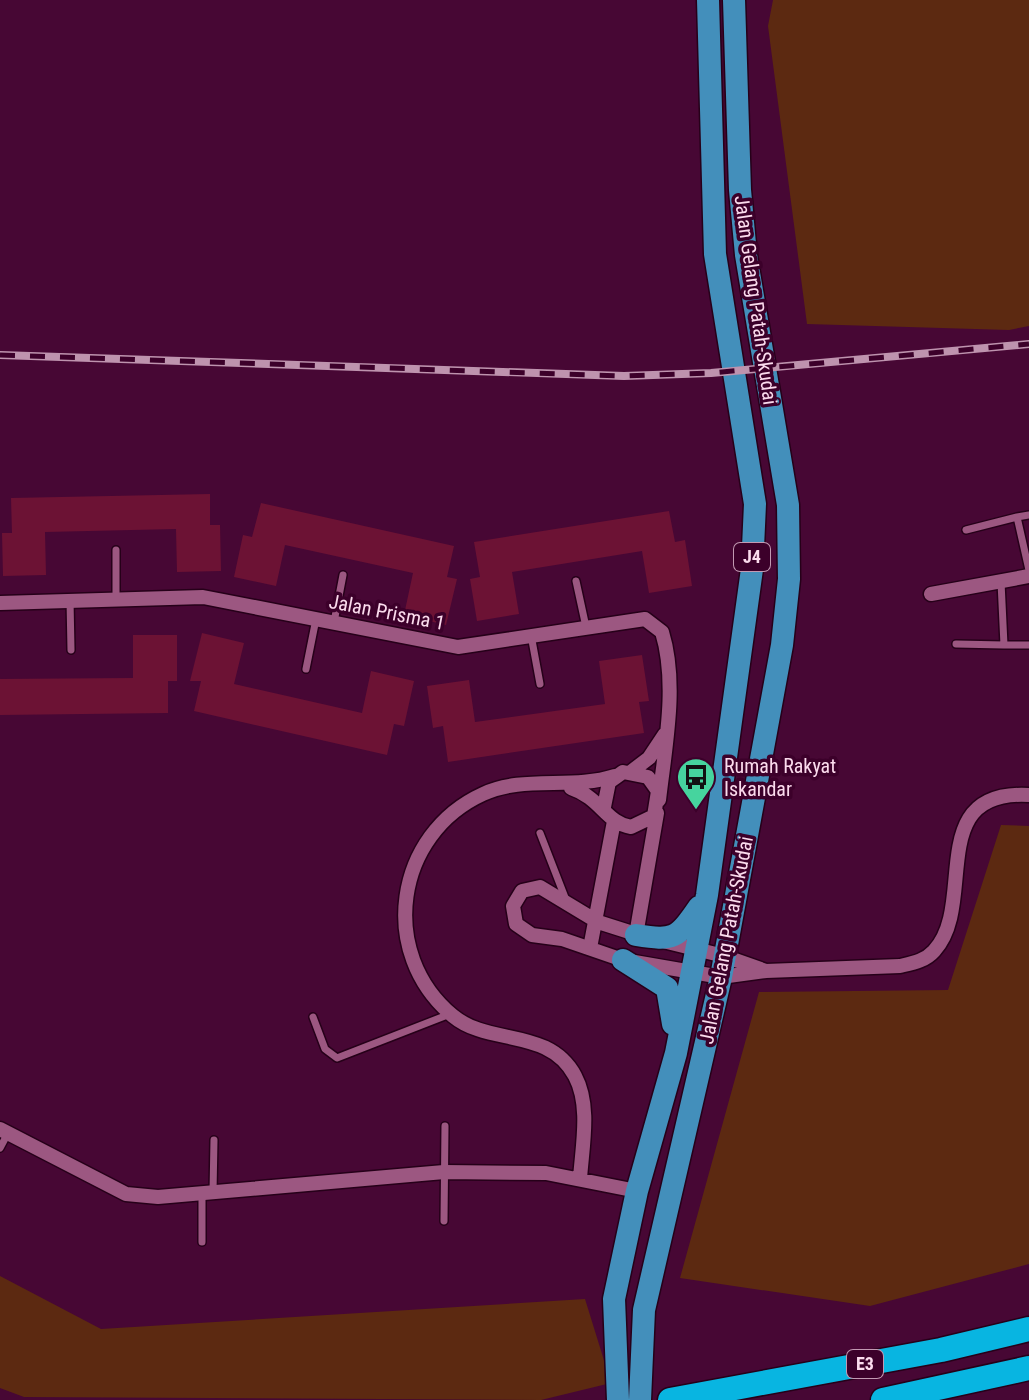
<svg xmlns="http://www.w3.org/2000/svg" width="1029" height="1400" viewBox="0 0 1029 1400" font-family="'Roboto Condensed',sans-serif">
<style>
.green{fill:#5c2911}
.building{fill:#6c1234}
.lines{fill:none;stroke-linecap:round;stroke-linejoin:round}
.service-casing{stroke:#260019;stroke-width:10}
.minor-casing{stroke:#260019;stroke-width:17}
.primary-casing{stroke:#260019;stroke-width:25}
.motorway-casing{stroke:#260019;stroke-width:27}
.service{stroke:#9c5781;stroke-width:7}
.minor{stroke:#9c5781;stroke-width:14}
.primary{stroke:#438fbb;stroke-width:22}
.motorway{stroke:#08b5e1;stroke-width:24}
.rail-casing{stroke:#be93ae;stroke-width:8}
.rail{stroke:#3c002a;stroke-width:5;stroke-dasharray:15;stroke-linecap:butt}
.labels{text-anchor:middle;stroke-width:7;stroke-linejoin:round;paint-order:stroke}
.shield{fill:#3c002a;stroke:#c299b2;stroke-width:2}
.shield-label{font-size:18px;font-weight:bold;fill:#fbdbed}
.street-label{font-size:20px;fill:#fbdbed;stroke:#3c002a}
.poi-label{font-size:20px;fill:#fbdbed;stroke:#3c002a;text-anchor:start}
</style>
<rect width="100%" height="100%" fill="#470734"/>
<!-- green -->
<path class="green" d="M773,0H1029V326L1009,330L807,324L768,26Z
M1001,825L1029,826V1264L870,1306L680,1278L759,992L948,990Z
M0,1276L101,1329L585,1299L611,1383L541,1400L24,1397L0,1388Z"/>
<!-- building -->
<path class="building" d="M210,494V525H220L221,571L177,572L176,529L45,532L46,575L3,576L2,533H12L11,498Z
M261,503L454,546L447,577L457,579L446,625L404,615L413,573L285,545L276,586L234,577L243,535L252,537Z
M669,511L675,542L685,540L692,586L649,593L642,551L512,572L519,614L477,621L470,579L480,577L474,542Z
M202,633L244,643L234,684L362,713L371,671L414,681L404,726L394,724L387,755L194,711L201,681H190Z
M133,635H177V681H168V713L0,715V679L133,678Z
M642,655L649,701L639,702L644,733L448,762L443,726L433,728L427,686L469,680L475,722L605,704L599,661Z"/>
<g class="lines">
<defs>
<path id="service" d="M1029,515L1017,517L1029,570
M966,530L1017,517
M116,550V599
M576,581L586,627
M1001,582L1004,645H1029
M70,600L71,650
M334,622L343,575
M531,635L540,684
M956,644L1004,645
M306,669L316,619
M540,833L566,900
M313,1017L325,1049L337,1058L450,1014
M0,1148L8,1133
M213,1192L214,1140
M444,1221L445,1126
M202,1242V1193"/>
<path id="minor" d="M931,594L1029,576
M0,603L203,597L458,647L645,619L662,632C678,684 665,747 659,800
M632,771L649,758L665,734
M571,788C601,798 606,823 631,827L654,816L658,791L648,777L623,772L609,782L604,807
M636,935L657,813
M642,936L598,922L540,887L522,891L513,906L516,924L532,935L562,939L623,960L721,977L766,971L900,966C913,963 925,961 934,951C978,904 923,789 1029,795
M663,941L724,956L766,971
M590,948L614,821
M0,1129L126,1194L158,1197L444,1172L546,1173L637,1191
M580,1179C582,1147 591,1106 575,1076C549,1027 489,1046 453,1016C377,953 395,834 483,794C523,775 572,790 615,776"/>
<path id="primary" d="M636,935C674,941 677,939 699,907
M623,960L667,988L673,1024
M618,1400L614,1299L637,1191L676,1053L707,895L752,569L755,504L715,254L708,0
M640,1400L644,1310L721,977L782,645L789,579L788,505L746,255L740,190L734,0"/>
<path id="motorway" d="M670,1400L941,1350L1029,1329
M883,1400L1029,1368"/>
</defs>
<!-- service casing -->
<use href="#service" class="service-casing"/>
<!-- minor casing -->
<use href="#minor" class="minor-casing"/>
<!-- primary casing -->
<use href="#primary" class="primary-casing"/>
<!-- motorway casing -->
<use href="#motorway" class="motorway-casing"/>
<!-- service -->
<use href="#service" class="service"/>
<!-- minor -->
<use href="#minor" class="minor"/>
<!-- primary -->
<use href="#primary" class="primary"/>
<!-- motorway -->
<use href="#motorway" class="motorway"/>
<defs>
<path id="rail" d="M0,355L624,376L711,373L1029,344"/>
</defs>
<!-- rail casing -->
<use href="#rail" class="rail-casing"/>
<!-- rail -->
<use href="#rail" class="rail"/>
</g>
<!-- icons -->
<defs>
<symbol id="bus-pin" viewBox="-11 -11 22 30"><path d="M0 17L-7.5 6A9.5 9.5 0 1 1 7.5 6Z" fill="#46d49e" stroke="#3c002a"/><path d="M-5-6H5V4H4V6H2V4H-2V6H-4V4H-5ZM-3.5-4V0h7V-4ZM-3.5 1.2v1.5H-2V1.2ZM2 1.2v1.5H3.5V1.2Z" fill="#111"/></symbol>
</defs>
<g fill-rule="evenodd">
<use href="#bus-pin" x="674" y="755" width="44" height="60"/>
</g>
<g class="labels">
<!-- shield labels -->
<g class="shield">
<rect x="734" y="543" width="36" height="28" rx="6"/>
<rect x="847" y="1350" width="36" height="28" rx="6"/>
</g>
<g class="shield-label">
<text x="752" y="563">J4</text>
<text x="865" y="1370">E3</text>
</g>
<!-- street labels -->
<g class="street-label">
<text transform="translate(756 300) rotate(82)" y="7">Jalan Gelang Patah-Skudai</text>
<text transform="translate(387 612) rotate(11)" y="7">Jalan Prisma 1</text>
<text transform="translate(726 940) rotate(-79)" y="7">Jalan Gelang Patah-Skudai</text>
</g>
<!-- poi labels -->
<g class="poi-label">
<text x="724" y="773">Rumah Rakyat<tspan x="724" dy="23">Iskandar</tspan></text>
</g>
</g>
</svg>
